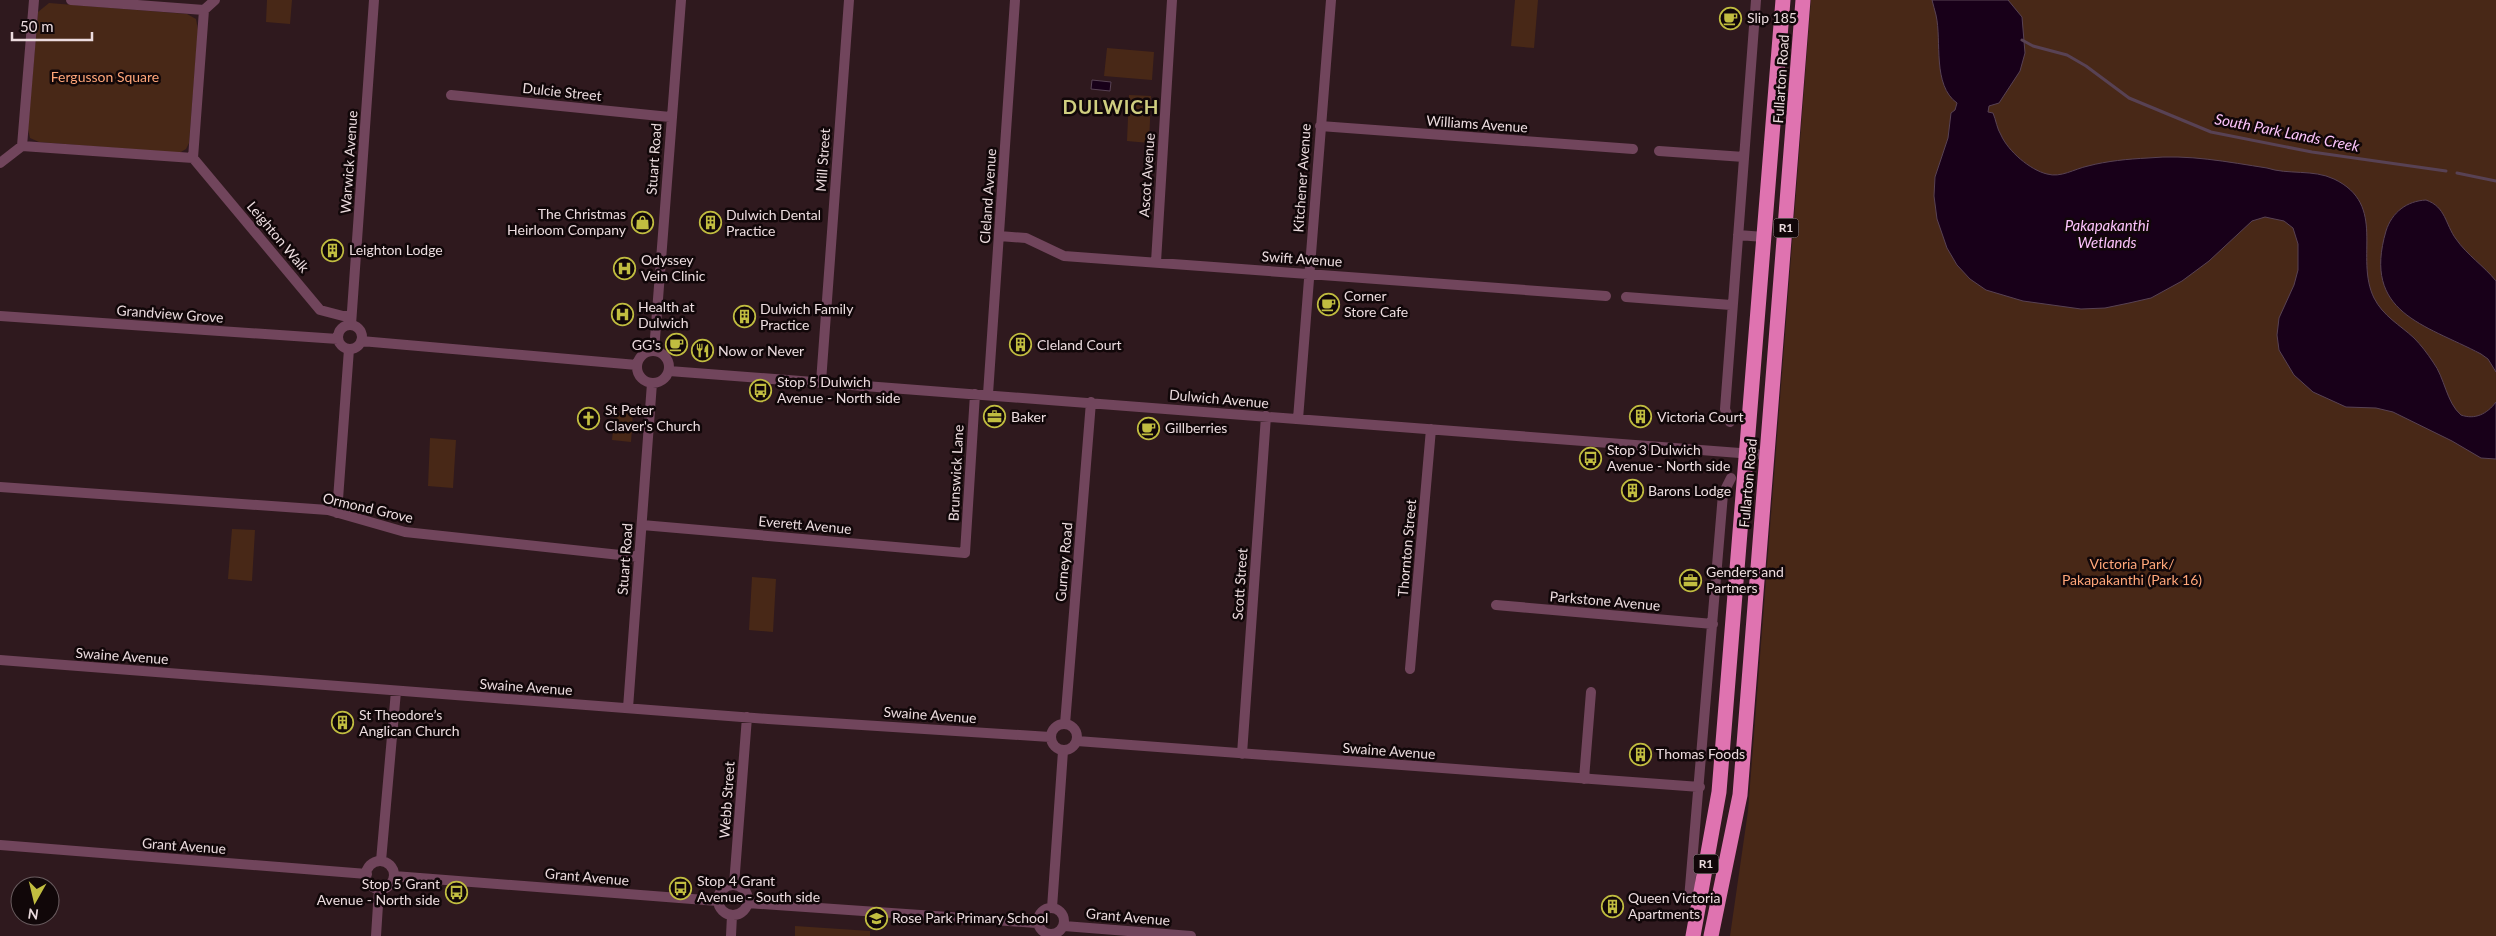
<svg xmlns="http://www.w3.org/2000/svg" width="2496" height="936" viewBox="0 0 2496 936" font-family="Lato,sans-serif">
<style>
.green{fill:#482817}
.water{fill:#180019;stroke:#584254}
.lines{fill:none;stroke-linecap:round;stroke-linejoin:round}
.stream{stroke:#584254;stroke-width:3}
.street{stroke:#71455c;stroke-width:10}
.highway{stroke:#df73b0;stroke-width:15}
.labels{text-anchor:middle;stroke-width:5;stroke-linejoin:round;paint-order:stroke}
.shield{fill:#110709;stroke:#aa9c9f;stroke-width:1}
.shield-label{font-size:12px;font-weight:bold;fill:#ecdcdf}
.poi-label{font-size:14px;fill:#ecdcdf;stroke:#110709;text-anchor:start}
.park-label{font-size:14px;fill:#ffa679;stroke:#110709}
.street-label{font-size:14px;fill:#ecdcdf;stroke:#110709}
.water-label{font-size:15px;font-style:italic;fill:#fcc3fb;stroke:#110709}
.district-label{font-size:19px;font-weight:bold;letter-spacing:1px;fill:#d0ce80;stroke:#110709}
</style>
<rect width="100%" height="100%" fill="#2f191e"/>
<!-- green -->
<path class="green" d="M267,0H292L290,24L266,22Z
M1515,0H1538L1534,48L1511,46Z
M1811,0H2496V936H1730L1748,811Z
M49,3L187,14L196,19L198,30L189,143L186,149L179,153L39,142L30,138L28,129L38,12Z
M1107,48L1154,52L1152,80L1104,76Z
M1129,95L1151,96L1149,143L1127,141Z
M615,412L633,413L631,442L612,440Z
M430,438L456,440L453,488L428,486Z
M232,529L255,530L252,581L228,579Z
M752,577L776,579L773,632L749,630Z
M795,926L870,931V936H795Z"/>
<!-- water -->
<path class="water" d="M1932,0H2008L2022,17L2025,53L2020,71L1999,103L1989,106L1988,112L1993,113C1996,120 1997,129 2001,135C2008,151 2030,170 2047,174C2061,178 2074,169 2088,166C2107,161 2128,159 2148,158C2188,154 2228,162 2267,168C2288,175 2313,169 2334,179C2388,205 2354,257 2374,298C2383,316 2400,325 2414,338C2421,345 2427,353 2433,362C2445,378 2446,402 2461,415C2475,420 2487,414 2496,402V459L2481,458L2452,441L2393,412L2376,408L2346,407L2313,392L2294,375L2279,350L2277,335L2279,318L2294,285L2298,270V244L2293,228L2284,221L2265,217L2252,221L2209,261L2182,281L2151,298L2129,303L2105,308L2081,309L2023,301L1986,290L1970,279L1957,265L1947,248L1937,219L1934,196L1935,177L1948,138L1951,113L1955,110L1957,103C1932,85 1942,41 1936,15C1935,10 1933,5 1932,0Z
M1092,80L1111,82L1110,91L1091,89Z
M2426,200C2446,207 2445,224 2456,239C2467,255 2484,266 2496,281V372L2488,359L2481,354C2424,324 2362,313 2386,231C2392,212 2407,201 2426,200Z"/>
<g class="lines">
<!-- stream -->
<path class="stream" d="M2022,40L2033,46L2067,55L2086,66L2129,98L2211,132L2312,152L2446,171
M2457,173L2496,181"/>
<!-- street -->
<path class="street" d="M34,0L22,146L193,158L204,10L71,0
M204,10L215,0
M451,95L670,117
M1320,126L1633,149
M1659,151L1744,157
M193,158L320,310L343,316H351
M0,163L22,146
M1738,235L1764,237
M999,236L1026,238L1064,256L1606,296
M1156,262L1172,0
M1626,297L1731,305
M0,316L338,339
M351,325L374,0
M338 337a12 12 0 1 1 24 0a12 12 0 1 1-24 0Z
M361,341L637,365
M637 367a16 16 0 1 1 32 0a16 16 0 1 1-32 0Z
M654,351L681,0
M669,371L1766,455
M821,382L849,0
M988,394L1015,0
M1298,419L1331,0
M1730,422L1725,409L1756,0
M0,487L328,510L405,532L639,557
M337,513L349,349
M642,525L965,553L975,394
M1496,605L1713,624
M0,660L768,719L1050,737
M1410,669L1431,429
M628,708L652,383
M1051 737a13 13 0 1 1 26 0a13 13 0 1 1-26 0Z
M1065,724L1091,402
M1077,741L1700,787
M1242,754L1266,416
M1584,779L1591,692
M0,845L367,874
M381,861L396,691
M366 875a14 14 0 1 1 28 0a14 14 0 1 1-28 0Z
M394,876L718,901
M734,885L747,717
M718 900a15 15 0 1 1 30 0a15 15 0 1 1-30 0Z
M1689,899L1723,494L1731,478
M747,903L1037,923
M1038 921a13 13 0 1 1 26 0a13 13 0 1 1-26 0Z
M1052,908L1063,751
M1064,926L1191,936
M376,936L379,889
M731,936L732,915"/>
<!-- highway -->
<path class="highway" d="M1693,936L1719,792L1783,0
M1711,936L1740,795L1803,0"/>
</g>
<!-- icons -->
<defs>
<symbol id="cafe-ring" viewBox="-11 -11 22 22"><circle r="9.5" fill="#110709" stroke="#c1bd40" stroke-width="1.5"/><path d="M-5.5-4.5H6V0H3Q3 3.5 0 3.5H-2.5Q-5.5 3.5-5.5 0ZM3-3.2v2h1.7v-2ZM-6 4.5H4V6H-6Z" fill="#c1bd40"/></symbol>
<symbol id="shop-ring" viewBox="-11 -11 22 22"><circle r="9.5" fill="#110709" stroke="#c1bd40" stroke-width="1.5"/><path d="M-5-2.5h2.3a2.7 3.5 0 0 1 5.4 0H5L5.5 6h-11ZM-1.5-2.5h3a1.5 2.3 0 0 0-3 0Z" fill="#c1bd40"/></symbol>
<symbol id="building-ring" viewBox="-11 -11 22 22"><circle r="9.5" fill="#110709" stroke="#c1bd40" stroke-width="1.5"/><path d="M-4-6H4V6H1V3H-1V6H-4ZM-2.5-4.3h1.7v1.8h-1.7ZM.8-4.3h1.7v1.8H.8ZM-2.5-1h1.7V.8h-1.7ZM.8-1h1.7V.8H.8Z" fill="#c1bd40"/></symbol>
<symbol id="hospital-ring" viewBox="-11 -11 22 22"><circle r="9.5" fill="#110709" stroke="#c1bd40" stroke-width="1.5"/><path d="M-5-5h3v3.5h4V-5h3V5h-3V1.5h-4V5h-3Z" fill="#c1bd40"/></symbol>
<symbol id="restaurant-ring" viewBox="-11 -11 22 22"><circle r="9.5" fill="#110709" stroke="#c1bd40" stroke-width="1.5"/><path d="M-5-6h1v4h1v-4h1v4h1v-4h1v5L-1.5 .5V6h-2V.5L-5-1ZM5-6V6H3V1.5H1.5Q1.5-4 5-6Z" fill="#c1bd40"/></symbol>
<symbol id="bus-ring" viewBox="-11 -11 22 22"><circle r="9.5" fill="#110709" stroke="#c1bd40" stroke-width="1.5"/><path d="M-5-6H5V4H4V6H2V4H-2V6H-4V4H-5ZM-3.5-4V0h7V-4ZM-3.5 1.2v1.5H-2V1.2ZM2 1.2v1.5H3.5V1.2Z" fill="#c1bd40"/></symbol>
<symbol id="office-ring" viewBox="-11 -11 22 22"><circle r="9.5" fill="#110709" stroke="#c1bd40" stroke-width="1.5"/><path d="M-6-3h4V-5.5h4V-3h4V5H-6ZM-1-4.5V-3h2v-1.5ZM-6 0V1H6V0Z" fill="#c1bd40"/></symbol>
<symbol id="church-ring" viewBox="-11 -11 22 22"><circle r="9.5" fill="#110709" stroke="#c1bd40" stroke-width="1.5"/><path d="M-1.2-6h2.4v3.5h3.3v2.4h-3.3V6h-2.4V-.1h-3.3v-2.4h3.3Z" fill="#c1bd40"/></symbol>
<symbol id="school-ring" viewBox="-11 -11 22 22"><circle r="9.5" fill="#110709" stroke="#c1bd40" stroke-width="1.5"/><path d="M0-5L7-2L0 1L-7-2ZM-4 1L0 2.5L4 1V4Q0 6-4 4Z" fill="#c1bd40"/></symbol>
</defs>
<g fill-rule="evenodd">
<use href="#cafe-ring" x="1718" y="6" width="25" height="25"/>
<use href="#shop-ring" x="630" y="210" width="25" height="25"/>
<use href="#building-ring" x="698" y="210" width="25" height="25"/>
<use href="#building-ring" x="320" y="238" width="25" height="25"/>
<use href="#hospital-ring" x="612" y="256" width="25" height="25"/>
<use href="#cafe-ring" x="1316" y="292" width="25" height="25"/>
<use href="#hospital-ring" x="610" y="302" width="25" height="25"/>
<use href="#building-ring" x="732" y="304" width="25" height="25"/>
<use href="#cafe-ring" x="664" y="332" width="25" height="25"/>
<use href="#building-ring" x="1008" y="332" width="25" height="25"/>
<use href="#restaurant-ring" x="690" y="338" width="25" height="25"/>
<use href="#bus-ring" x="748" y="378" width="25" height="25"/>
<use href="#office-ring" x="982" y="404" width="25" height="25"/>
<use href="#building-ring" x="1628" y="404" width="25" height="25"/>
<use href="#church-ring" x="576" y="406" width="25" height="25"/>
<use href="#cafe-ring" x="1136" y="416" width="25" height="25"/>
<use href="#bus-ring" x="1578" y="446" width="25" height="25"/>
<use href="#building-ring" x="1620" y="478" width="25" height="25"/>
<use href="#office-ring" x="1678" y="568" width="25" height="25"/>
<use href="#building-ring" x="330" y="710" width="25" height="25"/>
<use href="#building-ring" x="1628" y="742" width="25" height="25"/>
<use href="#bus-ring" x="668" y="876" width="25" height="25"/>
<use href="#bus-ring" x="444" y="880" width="25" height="25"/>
<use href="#building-ring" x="1600" y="894" width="25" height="25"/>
<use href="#school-ring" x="864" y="906" width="25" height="25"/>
</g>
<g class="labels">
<!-- shield labels -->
<g class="shield">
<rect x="1773.5" y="218.5" width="25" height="19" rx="4"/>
<rect x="1693.5" y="854.5" width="25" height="19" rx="4"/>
</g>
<g class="shield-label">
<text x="1786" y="232">R1</text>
<text x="1706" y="868">R1</text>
</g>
<!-- poi labels -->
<g class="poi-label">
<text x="1747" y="23">Slip 185</text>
<text x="626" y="219" text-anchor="end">The Christmas<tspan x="626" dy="16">Heirloom Company</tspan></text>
<text x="726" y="220">Dulwich Dental<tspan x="726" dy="16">Practice</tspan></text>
<text x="349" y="255">Leighton Lodge</text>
<text x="641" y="265">Odyssey<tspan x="641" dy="16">Vein Clinic</tspan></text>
<text x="1344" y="301">Corner<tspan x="1344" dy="16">Store Cafe</tspan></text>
<text x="638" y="312">Health at<tspan x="638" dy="16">Dulwich</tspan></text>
<text x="760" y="314">Dulwich Family<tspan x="760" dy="16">Practice</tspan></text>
<text x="661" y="350" text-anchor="end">GG's</text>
<text x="1037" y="350">Cleland Court</text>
<text x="718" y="356">Now or Never</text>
<text x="777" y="387">Stop 5 Dulwich<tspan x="777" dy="16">Avenue - North side</tspan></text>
<text x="605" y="415">St Peter<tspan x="605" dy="16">Claver's Church</tspan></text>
<text x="1011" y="422">Baker</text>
<text x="1657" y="422">Victoria Court</text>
<text x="1165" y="433">Gillberries</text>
<text x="1607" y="455">Stop 3 Dulwich<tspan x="1607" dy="16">Avenue - North side</tspan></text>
<text x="1648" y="496">Barons Lodge</text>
<text x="1706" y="577">Genders and<tspan x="1706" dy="16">Partners</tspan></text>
<text x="359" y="720">St Theodore’s<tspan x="359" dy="16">Anglican Church</tspan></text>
<text x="1656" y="759">Thomas Foods</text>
<text x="697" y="886">Stop 4 Grant<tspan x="697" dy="16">Avenue - South side</tspan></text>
<text x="440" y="889" text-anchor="end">Stop 5 Grant<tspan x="440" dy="16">Avenue - North side</tspan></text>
<text x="1628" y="903">Queen Victoria<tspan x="1628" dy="16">Apartments</tspan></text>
<text x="892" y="923">Rose Park Primary School</text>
</g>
<!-- park labels -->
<g class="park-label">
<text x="105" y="82">Fergusson Square</text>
<text x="2132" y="569">Victoria Park/<tspan x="2132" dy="16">Pakapakanthi (Park 16)</tspan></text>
</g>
<!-- street labels -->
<g class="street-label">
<text transform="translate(1781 79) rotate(-86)" y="5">Fullarton Road</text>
<text transform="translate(562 92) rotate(6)" y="5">Dulcie Street</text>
<text transform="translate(1477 124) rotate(4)" y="5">Williams Avenue</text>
<text transform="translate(654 159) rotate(-86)" y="5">Stuart Road</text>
<text transform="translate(823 160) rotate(-86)" y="5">Mill Street</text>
<text transform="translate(349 162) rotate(-86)" y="5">Warwick Avenue</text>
<text transform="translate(1147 175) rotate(-86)" y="5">Ascot Avenue</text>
<text transform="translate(1302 178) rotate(-86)" y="5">Kitchener Avenue</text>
<text transform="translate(988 196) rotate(-86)" y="5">Cleland Avenue</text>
<text transform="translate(278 237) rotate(50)" y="5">Leighton Walk</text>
<text transform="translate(1302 259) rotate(4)" y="5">Swift Avenue</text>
<text transform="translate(170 314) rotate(4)" y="5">Grandview Grove</text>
<text transform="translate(1219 399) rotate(5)" y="5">Dulwich Avenue</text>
<text transform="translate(956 473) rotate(-87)" y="5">Brunswick Lane</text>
<text transform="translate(1748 483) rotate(-85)" y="5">Fullarton Road</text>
<text transform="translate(368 508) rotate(13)" y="5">Ormond Grove</text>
<text transform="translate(805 525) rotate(5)" y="5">Everett Avenue</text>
<text transform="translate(1407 548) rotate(-85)" y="5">Thornton Street</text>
<text transform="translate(625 559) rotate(-86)" y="5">Stuart Road</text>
<text transform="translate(1064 562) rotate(-85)" y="5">Gurney Road</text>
<text transform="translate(1240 584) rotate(-86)" y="5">Scott Street</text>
<text transform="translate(1605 601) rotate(5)" y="5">Parkstone Avenue</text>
<text transform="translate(122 656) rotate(4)" y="5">Swaine Avenue</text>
<text transform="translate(526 687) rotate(4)" y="5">Swaine Avenue</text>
<text transform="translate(930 715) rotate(4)" y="5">Swaine Avenue</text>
<text transform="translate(1389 751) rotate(4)" y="5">Swaine Avenue</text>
<text transform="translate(727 800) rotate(-86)" y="5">Webb Street</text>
<text transform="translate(184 846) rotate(4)" y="5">Grant Avenue</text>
<text transform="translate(587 877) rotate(5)" y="5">Grant Avenue</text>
<text transform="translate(1128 917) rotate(5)" y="5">Grant Avenue</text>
</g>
<!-- water labels -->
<g class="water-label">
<text transform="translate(2287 133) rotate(11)" y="5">South Park Lands Creek</text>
<text x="2107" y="231">Pakapakanthi<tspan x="2107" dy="17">Wetlands</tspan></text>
</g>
<!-- district labels -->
<g class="district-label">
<text x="1111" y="114">DULWICH</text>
</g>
</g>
<!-- north arrow -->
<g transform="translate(35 901) rotate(188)"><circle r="24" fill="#110709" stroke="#695c5f"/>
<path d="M0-4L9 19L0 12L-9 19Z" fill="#c1bd40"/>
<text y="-8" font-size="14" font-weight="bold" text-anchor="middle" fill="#ecdcdf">N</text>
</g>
<!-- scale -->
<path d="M12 32v8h80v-8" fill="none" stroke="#ecdcdf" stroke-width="2.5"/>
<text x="20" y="32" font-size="15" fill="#ecdcdf" stroke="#110709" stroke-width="4" paint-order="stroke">50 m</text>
</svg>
